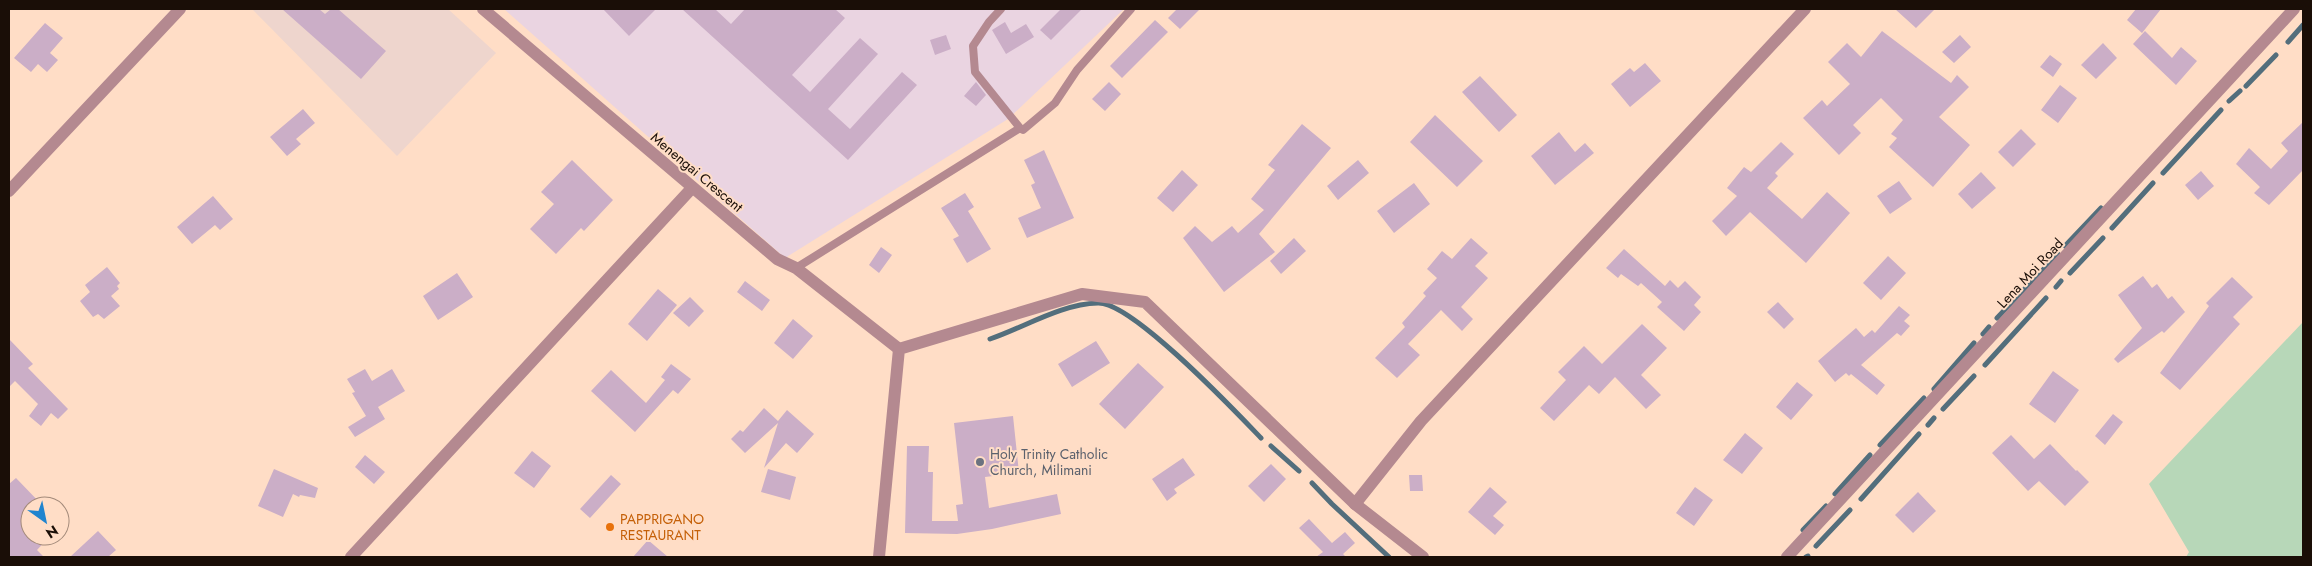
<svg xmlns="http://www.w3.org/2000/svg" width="2312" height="566" viewBox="0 0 2312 566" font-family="Jost,sans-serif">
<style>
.education{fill:#eed5cd}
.medical{fill:#ead4e1}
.green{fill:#b7d7b8}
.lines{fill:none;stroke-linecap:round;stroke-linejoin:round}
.stream{stroke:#536e7c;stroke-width:5}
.building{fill:#cbaec7}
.service{stroke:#b48990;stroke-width:8}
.minor{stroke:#b48990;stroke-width:12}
.tertiary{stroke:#b48990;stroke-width:12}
.worship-dot{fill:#6b7280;stroke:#ffddc6;stroke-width:2}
.food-dot{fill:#e8710a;stroke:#ffddc6;stroke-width:2}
.labels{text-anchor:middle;stroke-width:4;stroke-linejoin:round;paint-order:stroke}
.street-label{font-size:14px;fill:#1a0e07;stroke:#ffddc6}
.worship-label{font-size:14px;fill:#5b616d;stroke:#ffddc6;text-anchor:start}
.food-label{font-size:14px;fill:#c56008;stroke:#ffddc6;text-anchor:start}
</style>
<rect width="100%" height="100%" fill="#ffddc6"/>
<!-- education -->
<path class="education" d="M252,9H448L496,53L397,156Z"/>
<!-- medical -->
<path class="medical" d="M504,9H1124L1008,119L785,258Z"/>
<!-- green -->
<path class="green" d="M2303,322V557H2186L2189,552L2149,484Z"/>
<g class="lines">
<!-- stream -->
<path class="stream" d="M2288,42L2303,25
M2246,86L2276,55
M2229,101L2240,91
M2163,173L2221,110
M2112,228L2153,183
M2065,246L2101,208
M2070,273L2103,238
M2056,287L2061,281
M1997,318L2058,254
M1983,334L1989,327
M990,339C1025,327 1061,304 1098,303C1132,302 1234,410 1261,438
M1985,365L2046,298
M1934,389L1974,343
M1943,409L1974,376
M1928,425L1934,418
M1880,445L1924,398
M1271,446L1299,471
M1312,483L1332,504L1389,557
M1835,494L1870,455
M1861,499L1919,434
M1803,530L1826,506
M1816,546L1850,510
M1806,557L1808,556"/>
</g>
<!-- building -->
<path class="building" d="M282,9H319L325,14L331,9H338L386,51L361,79Z
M603,9H656L629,36Z
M682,9H715L731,24L745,9H835L845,18L792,75L810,92L860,38L878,54L828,109L850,129L902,72L917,85L848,160Z
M1061,9H1082L1051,40L1040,30Z
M1177,9H1200L1180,29L1168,18Z
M1895,9H1935L1916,28Z
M2136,9H2161L2142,33L2127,20Z
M1155,20L1168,32L1122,78L1110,66Z
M1005,22L1011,33L1026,24L1034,37L1006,54L992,30Z
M45,23L63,38L50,53L58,60L47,72L38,64L31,72L14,58Z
M1882,31L1951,83L1957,75L1969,87L1939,117L1970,145L1933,187L1889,147L1897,138L1891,134L1903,120L1881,98L1853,125L1861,133L1839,155L1803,118L1822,100L1827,106L1850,84L1828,62L1847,43L1861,57Z
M2145,31L2172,58L2181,47L2197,61L2176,85L2133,44Z
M946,35L951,49L935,55L930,40Z
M1960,35L1971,47L1954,63L1942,52Z
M2103,43L2117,58L2096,79L2081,65Z
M2050,55L2062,64L2053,77L2040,67Z
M1645,63L1661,81L1630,107L1611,84L1630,68L1634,72Z
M1480,76L1517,115L1499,132L1462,92Z
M976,82L986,95L976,106L964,96Z
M1109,82L1121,94L1105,111L1092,99Z
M2060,85L2077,98L2058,123L2041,110Z
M303,109L315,123L296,139L301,144L287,156L270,137Z
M1435,115L1483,161L1457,187L1410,142Z
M2303,122V170L2269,205L2254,193L2260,187L2236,164L2249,148L2271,169L2288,151L2281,143Z
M1302,124L1331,148L1259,234L1275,252L1224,292L1183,238L1195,226L1212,242L1232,226L1238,233L1264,210L1251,199L1275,170L1268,165Z
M2021,129L2036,144L2013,167L1998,152Z
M1559,132L1575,152L1585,143L1594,153L1555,185L1531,156Z
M1781,142L1794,154L1775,173L1778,176L1767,188L1802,219L1827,192L1850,213L1806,263L1750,212L1726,236L1712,221L1737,196L1727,188L1744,167L1751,172Z
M1044,150L1074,218L1027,238L1018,218L1041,208L1031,185L1035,183L1024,160Z
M572,160L613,200L584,231L581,228L556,254L530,229L554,204L541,192Z
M1358,160L1369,173L1338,200L1327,186Z
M1182,170L1198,185L1173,212L1157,198Z
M2201,171L2214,186L2198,200L2185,185Z
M1981,172L1996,188L1972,209L1958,194Z
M1899,181L1912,199L1890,214L1877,196Z
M1414,183L1430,204L1394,233L1377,211Z
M965,193L974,207L968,211L991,249L967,263L953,239L959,236L941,208Z
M213,196L233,219L220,230L215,225L192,244L177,227Z
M1294,238L1306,251L1281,274L1270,261Z
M1471,238L1488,253L1475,266L1488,278L1461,307L1473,319L1462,331L1441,310L1408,344L1420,355L1397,378L1375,358L1405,327L1402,323L1426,296L1423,293L1437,278L1427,269L1442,251L1452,259Z
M881,247L892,255L879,273L869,265Z
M1624,249L1665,286L1670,280L1678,288L1685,281L1701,297L1694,305L1701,312L1684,331L1657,307L1662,302L1641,283L1638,286L1621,274L1618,278L1606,268Z
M1888,256L1906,273L1881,300L1863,283Z
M107,267L120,283L117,286L119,289L111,296L120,306L104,319L98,314L93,317L80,301L90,292L85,285Z
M457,273L473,297L438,320L423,296Z
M2143,276L2152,288L2157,284L2168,299L2172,296L2185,312L2164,333L2162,331L2118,363L2114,359L2142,328L2118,295Z
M2232,277L2253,297L2233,317L2240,324L2180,390L2160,373L2209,306L2206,303Z
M745,281L770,300L762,311L737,292Z
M658,289L677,305L647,341L628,324Z
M690,297L704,311L689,327L673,313Z
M1778,302L1794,319L1784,329L1767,312Z
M1899,306L1910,315L1904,321L1910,326L1901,336L1897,333L1861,365L1885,385L1877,395L1851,374L1849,376L1846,373L1835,382L1818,361L1856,328L1864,337L1872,330L1875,333Z
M793,319L813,336L793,359L774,343Z
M1642,324L1667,348L1641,375L1661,395L1646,409L1615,377L1599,394L1589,385L1554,421L1540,408L1566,380L1558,372L1584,346L1602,364Z
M9,339L33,364L28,368L68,409L58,419L51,413L41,426L29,416L38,404L15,381L9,387Z
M1096,341L1110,363L1072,387L1058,364Z
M1138,363L1164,387L1125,429L1099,404Z
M671,364L691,379L678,394L673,390L635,432L591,391L611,370L646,403L665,380L661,377Z
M365,369L372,381L392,369L405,391L378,407L385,419L355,437L348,427L366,416L352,393L355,392L347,379Z
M2053,371L2079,390L2055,423L2029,404Z
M1797,382L1813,395L1791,420L1776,407Z
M764,408L778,421L787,410L814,434L797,453L786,443L764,468L778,423L745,453L731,439L740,430L743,432Z
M2113,414L2123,422L2105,445L2095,436Z
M1013,416L1019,473L985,477L989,508L1057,494L1061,514L992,529L957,534L905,533L907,446H929L928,472H933L932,521H958L956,505L963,504L954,423Z
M1745,433L1763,448L1742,474L1723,460Z
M2011,435L2034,459L2050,444L2076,471L2077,470L2089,482L2065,506L2039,481L2028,491L1992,453Z
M532,451L551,466L534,488L514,473Z
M365,455L385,472L374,484L355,467Z
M1183,458L1195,475L1174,489L1177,493L1167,501L1152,479Z
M1271,464L1286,479L1264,502L1248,486Z
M274,469L318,488L315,498L300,495L299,497L293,494L283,517L258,506Z
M768,469L796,477L790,500L761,492Z
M611,475L621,484L590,518L580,509Z
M1409,475H1422L1423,491H1410Z
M16,478L43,506H30V536H50L37,550L44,557H9V484Z
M1490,487L1507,502L1493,516L1504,525L1495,535L1468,512Z
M1695,487L1713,500L1694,526L1676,513Z
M1918,492L1936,511L1913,533L1895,515Z
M1309,519L1332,543L1345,532L1355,543L1343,554L1346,557H1316L1323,552L1299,528Z
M98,531L116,550L108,557H70Z
M648,540L668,557H633Z"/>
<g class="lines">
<!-- service -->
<path class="service" d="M1001,9L989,22L973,46L975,72L1020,128
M796,268L1020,128L1023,130L1055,103L1077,70L1131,9"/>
<!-- minor -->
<path class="minor" d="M483,9L777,259L796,268L899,349
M9,191L180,9
M1355,504L1421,421L1805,9
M351,557L692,188
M1787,557L2294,9"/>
<!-- tertiary -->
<path class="tertiary" d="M879,557L899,349L1082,294L1145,302L1355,504L1423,557"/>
</g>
<!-- markers -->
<circle class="worship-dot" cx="980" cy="462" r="5"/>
<circle class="food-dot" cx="610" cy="527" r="5"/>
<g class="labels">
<!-- street labels -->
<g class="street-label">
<text transform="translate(697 172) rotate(40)" y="5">Menengai Crescent</text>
<text transform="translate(2030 273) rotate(-47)" y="5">Lena Moi Road</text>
</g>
<!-- worship labels -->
<g class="worship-label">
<text x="990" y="459">Holy Trinity Catholic<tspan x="990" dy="16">Church, Milimani</tspan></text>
</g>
<!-- food labels -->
<g class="food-label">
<text x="620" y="524">PAPPRIGANO<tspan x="620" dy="16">RESTAURANT</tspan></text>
</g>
</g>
<!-- border -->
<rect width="2312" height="566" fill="none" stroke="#1a0e07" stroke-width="20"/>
<!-- north arrow -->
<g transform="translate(45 521) rotate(147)"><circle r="24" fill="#ffddc6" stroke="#a38a7a"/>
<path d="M0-4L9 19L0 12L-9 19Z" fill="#2084cf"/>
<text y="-8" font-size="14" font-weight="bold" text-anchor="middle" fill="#1a0e07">N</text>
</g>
</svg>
